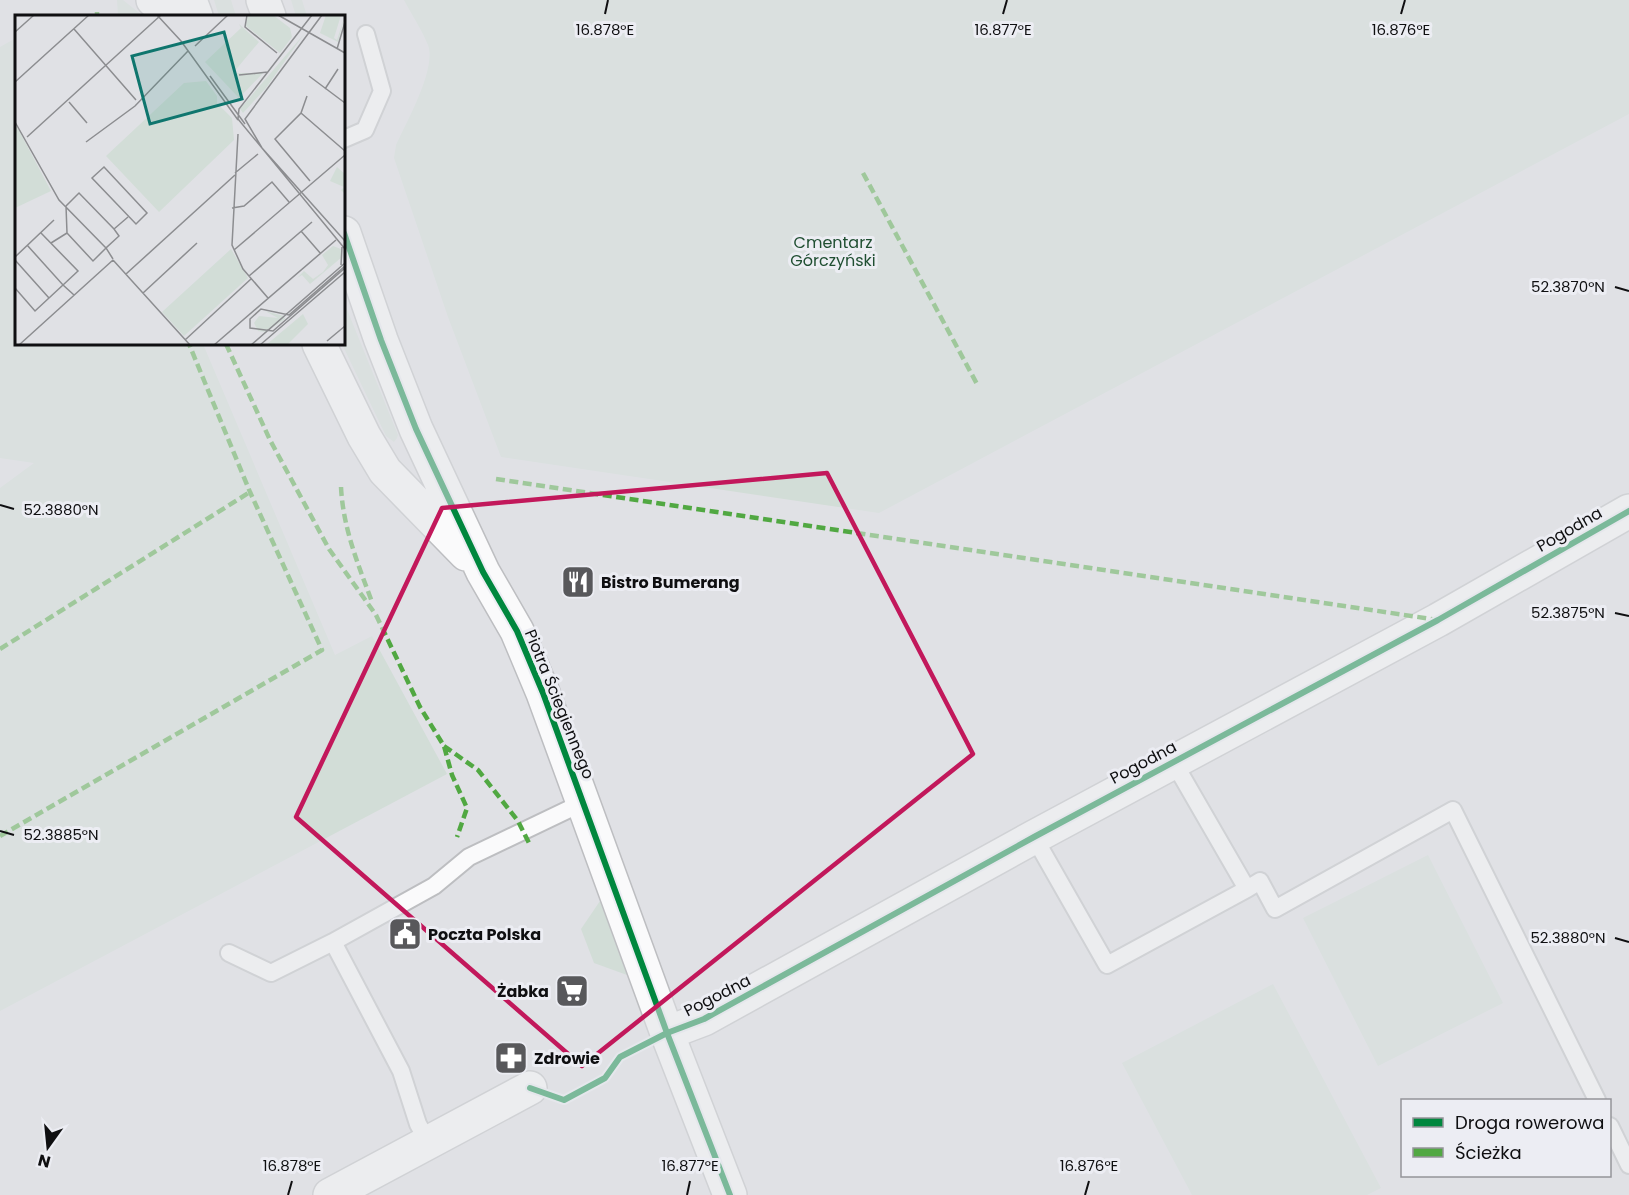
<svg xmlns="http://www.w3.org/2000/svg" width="1629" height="1195" viewBox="0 0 1629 1195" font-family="Poppins,sans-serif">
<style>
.green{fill:#d2ddd7}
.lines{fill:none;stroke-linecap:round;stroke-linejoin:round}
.service-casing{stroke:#bdbec1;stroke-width:20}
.minor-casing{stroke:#bdbec1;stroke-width:36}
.tertiary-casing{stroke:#bdbec1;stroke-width:36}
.service{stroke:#fafafb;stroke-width:16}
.minor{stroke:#fafafb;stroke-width:33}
.tertiary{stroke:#fafafb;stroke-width:33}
.quiet{stroke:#51a842;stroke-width:4.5;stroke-dasharray:9 4.5;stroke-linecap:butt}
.cycleway-casing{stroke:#ecedf3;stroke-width:10}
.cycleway{stroke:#00873e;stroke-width:6}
.marked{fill:none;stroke:#c2185b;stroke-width:4.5;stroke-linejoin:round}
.ticks{fill:none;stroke:#0f0f11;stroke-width:2}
.labels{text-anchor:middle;stroke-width:6;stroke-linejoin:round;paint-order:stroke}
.park-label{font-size:16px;fill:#204f32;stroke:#ecedf3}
.street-label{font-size:16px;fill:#0f0f11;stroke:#ecedf3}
.poi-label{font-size:16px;font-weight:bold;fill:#0f0f11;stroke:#ecedf3;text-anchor:start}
.inset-road{fill:none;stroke:#8c8d90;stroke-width:1.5}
.view{fill:#0f766e;fill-opacity:0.15;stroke:#0f766e;stroke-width:3}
.inset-edge{fill:none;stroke:#0f0f11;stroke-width:3}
.ticks-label{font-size:15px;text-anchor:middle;fill:#0f0f11;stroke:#ecedf3;stroke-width:6;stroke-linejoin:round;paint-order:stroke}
</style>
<rect width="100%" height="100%" fill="#e0e1e5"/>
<!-- green -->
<path class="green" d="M117,0H123L143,16H118Z
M214,0H231L236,16H219Z
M291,0H302L307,16H296Z
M404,0H1629V114L879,513L501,457L448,317L394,158L396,145C406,123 437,68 428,45C422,30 412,15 404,0Z
M16,38V344H203L335,655L372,636L447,774L0,1011V488L34,463L0,458V47Z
M344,302L398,435L397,438L394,442L386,436L342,344H344Z
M1428,855L1503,1003L1378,1066L1303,918Z
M600,901L627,975L594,963L581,929Z
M1273,984L1381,1188L1367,1195H1192L1122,1063Z"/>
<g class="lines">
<defs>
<path id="service" d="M344,139L365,130L382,91L366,34
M1034,837L1107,965L1247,889L1173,761
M1247,889L1260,881L1275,909L1453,810L1597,1100
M229,953L271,973L333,942
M1610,1126L1629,1165
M428,1142L418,1124L401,1071L333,942L434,886L469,857L584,802"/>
<path id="minor" d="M667,1033L704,1019L1034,837L1438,620L1629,511
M330,1195L530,1088"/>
<path id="tertiary" d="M153,0L172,16
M190,0L196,16
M263,0L269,16
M344,233L381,340L416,429L483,572L517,631L543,693L667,1033L730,1195
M319,344L364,436L385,471L466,554"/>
</defs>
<!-- service casing -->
<use href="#service" class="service-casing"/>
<!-- minor casing -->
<use href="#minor" class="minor-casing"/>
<!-- tertiary casing -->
<use href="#tertiary" class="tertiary-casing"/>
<!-- service -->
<use href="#service" class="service"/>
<!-- minor -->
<use href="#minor" class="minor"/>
<!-- tertiary -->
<use href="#tertiary" class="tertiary"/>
<!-- quiet -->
<path class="quiet" d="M97,16V12
M863,173L977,384
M226,344L270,440L329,549L376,615L420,707L444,746L452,775L467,808L457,837
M496,479L1438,620
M341,487C343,528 358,564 372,602
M0,649L250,492
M444,746L478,770L518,821L530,845
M0,836L322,650L250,492L189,344"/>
<defs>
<path id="cycleway" d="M344,233L381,340L416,429L483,572L517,631L543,693L667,1033L730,1195
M530,1088L564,1100L605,1078L620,1057L667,1033L704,1019L1034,837L1438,620L1629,511"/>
</defs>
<!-- cycleway casing -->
<use href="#cycleway" class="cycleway-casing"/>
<!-- cycleway -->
<use href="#cycleway" class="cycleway"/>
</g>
<!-- marked area -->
<path d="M0 0H1629V1195H0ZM827,473L973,754L582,1066L296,817L442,508Z" fill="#e0e1e5" fill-opacity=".55" fill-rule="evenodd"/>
<path class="marked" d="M827,473L973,754L582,1066L296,817L442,508Z"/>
<!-- ticks -->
<path class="ticks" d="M605,14L608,0M1003,14L1007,0M1401,14L1405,0M1615,287L1629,291M0,505L14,509M1615,613L1629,616M0,831L14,835M1615,938L1629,942M288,1195L292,1181M687,1195L690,1181M1085,1195L1089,1181"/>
<!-- icons -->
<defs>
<symbol id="restaurant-square" viewBox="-11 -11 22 22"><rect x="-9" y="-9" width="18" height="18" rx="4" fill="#58585b" stroke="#ecedf3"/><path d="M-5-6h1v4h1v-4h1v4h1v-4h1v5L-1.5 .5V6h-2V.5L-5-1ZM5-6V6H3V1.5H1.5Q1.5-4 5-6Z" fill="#fff"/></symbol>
<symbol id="civic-square" viewBox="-11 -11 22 22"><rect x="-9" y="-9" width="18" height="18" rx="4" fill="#58585b" stroke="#ecedf3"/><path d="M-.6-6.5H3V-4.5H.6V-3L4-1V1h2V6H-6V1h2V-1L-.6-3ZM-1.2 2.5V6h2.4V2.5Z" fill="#fff"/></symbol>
<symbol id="supermarket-square" viewBox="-11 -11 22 22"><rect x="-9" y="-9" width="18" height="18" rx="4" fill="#58585b" stroke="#ecedf3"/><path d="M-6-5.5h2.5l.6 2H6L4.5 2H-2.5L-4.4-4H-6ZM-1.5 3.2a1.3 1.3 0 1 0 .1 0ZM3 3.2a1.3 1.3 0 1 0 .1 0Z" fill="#fff"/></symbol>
<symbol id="pharmacy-square" viewBox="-11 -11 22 22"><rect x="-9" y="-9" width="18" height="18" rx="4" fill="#58585b" stroke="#ecedf3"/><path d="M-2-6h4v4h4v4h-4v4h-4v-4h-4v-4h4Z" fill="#fff"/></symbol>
</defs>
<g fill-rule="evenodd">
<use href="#restaurant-square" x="559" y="563" width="38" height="38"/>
<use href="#civic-square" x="386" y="915" width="38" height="38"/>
<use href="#supermarket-square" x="553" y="972" width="38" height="38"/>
<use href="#pharmacy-square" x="492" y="1039" width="38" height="38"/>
</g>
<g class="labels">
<!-- park labels -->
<g class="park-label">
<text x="833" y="248">Cmentarz<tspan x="833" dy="18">Górczyński</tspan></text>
</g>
<!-- street labels -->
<g class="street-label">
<text transform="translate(1569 529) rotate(-30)" y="6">Pogodna</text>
<text transform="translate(560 704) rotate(68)" y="6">Piotra Ściegiennego</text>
<text transform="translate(1143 762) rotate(-28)" y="6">Pogodna</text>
<text transform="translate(717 995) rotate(-27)" y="6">Pogodna</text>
</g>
<!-- poi labels -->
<g class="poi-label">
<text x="601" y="588">Bistro Bumerang</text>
<text x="428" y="940">Poczta Polska</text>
<text x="549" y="997" text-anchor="end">Żabka</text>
<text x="534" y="1064">Zdrowie</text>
</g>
</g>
<!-- overview -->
<g transform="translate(15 15)">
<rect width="330" height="330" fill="#e0e1e5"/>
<path d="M233,0H258L275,13L277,22L265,38L231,11ZM311,0H326L319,23L322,25L330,0L323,27L305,18ZM224,9L244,27L218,58H248L224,83L190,47L226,13ZM289,19L251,73L228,98L225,94ZM191,66L202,81V88L217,103L219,125L144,197L91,141L169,68ZM0,108L36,176L0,193ZM322,152L330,159V179L326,175L329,172L315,166ZM318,231L326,234L327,242L295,269L287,260L282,263L289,256L298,264L308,257L313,250L307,240ZM216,234L233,263L169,321L147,297ZM250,296L269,301L270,304L251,317L243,316L239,308L244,301L263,303ZM288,299L293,309L272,330H251Z" fill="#d2ddd7"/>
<path class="inset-road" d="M142,0L166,26L223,105M232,0L230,12L262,38M263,0L330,38M297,0L224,94L223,104L330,234M307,0L230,104L247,133L330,226M59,14L121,85M0,17L19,0M180,31L213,0M322,34L330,7M224,60L253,57M195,61L230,109M294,61L330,88M0,67L74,0M310,74L323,54M292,81L286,98L260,124L295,166M54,87L72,108M286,98L330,136M0,107L44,185L91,233L78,246L52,218M223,119L217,230L228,254L253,283M12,122L146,0M71,127L120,91L173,36M89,152L132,198L121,209L77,163ZM220,158L243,139M51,191L64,178L99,214L104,221L91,233L98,244M51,191L52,218M217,193L229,191L257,167L274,187M99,214L113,202M286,216L306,239M36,228L52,218M12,230L48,270L63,256L26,218M219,235L330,140M0,242L39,205M0,245L34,283M98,245L175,330M326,250L327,232M330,251L274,300L246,294L235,304V313L258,316L330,253M111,259L220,160M234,261L297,207M0,273L20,296L48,270L59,280M128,278L182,228M170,325L236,264M312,326L330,311M4,330L98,245M199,330L321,225M236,330L330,248M245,330L330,257"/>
<path class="view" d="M209,17L227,84L135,109L117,41Z"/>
<rect width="330" height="330" class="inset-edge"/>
</g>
<g class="ticks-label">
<text x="605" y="35">16.878°E</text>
<text x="1003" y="35">16.877°E</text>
<text x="1401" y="35">16.876°E</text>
<text x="1568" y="292">52.3870°N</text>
<text x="61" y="515">52.3880°N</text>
<text x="1568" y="618">52.3875°N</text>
<text x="61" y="840">52.3885°N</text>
<text x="1568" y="943">52.3880°N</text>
<text x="292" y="1171">16.878°E</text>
<text x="690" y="1171">16.877°E</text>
<text x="1089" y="1171">16.876°E</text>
</g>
<!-- legend -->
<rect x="1401" y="1099" width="210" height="78" fill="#ecedf3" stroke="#949499" stroke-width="1.5"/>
<rect x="1413" y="1118" width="30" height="9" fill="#00873e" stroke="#949499" stroke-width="1.5"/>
<text x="1455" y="1129" font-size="18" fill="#0f0f11">Droga rowerowa</text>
<rect x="1413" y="1148" width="30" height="9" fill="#51a842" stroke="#949499" stroke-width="1.5"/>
<text x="1455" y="1159" font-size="18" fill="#0f0f11">Ścieżka</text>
<!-- north arrow -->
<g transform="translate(48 1147) rotate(195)" stroke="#ecedf3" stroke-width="4.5" paint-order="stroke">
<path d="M0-4.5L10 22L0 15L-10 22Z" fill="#0f0f11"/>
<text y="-9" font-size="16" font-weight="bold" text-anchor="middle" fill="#0f0f11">N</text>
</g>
</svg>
